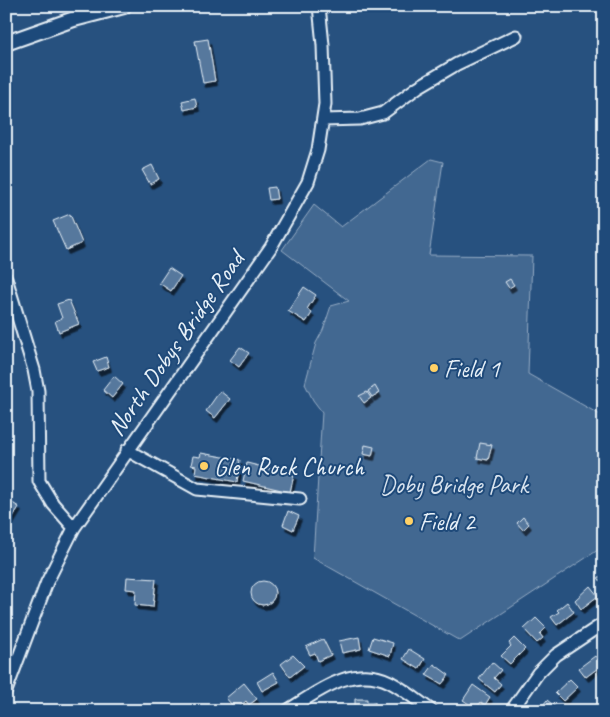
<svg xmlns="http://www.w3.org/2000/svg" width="610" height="717" viewBox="0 0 610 717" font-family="Caveat,sans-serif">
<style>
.green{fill:#436891;stroke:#96acc4}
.building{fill:#57789d;stroke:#e8f1f8;filter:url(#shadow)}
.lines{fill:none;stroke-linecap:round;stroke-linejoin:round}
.minor-casing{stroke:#e8f1f8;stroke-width:15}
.major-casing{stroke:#e8f1f8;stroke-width:18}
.minor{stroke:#1f4a7a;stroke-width:11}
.major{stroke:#1f4a7a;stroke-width:14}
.poi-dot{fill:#ffd166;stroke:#1f4a7a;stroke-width:2}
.labels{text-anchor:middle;stroke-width:4;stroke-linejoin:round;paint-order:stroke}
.street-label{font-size:25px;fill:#e8f1f8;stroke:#1f4a7a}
.poi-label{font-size:25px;fill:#e8f1f8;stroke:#1f4a7a;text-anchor:start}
.park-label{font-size:25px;fill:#d8e3ee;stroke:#1f4a7a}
</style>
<defs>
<filter id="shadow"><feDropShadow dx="2.5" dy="4.5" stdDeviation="0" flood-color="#0009"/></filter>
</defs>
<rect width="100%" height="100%" fill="#27517f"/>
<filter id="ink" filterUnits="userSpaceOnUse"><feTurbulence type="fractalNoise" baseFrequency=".02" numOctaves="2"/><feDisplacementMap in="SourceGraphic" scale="10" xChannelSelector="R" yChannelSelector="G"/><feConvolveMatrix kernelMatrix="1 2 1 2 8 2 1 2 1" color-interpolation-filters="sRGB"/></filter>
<g filter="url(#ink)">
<!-- green -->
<path class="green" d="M431,159L443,162L429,255L532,256L528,374L604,417V546L460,641L313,558L322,412L313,400L305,384L316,343L323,330L331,306L349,301L282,250L314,205L341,227Z"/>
<!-- building -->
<path class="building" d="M208,39L215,81L203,83L195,41Z
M195,98L197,107L184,110L182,101Z
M152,165L159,179L150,184L142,170Z
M275,187L277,199L269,200L267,188Z
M70,214L82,243L66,250L53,221Z
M169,268L181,276L171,291L159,283Z
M510,279L514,285L509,288L505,282Z
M304,287L316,295L307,309L312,313L306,322L288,311Z
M69,300L79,324L59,332L55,321L62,318L57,304Z
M240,347L249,353L239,367L230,360Z
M106,357L109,367L97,371L93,362Z
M114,376L123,384L112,398L103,390Z
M375,386L379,393L372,397L368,391Z
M220,391L230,399L215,418L206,411Z
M367,392L371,398L364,403L359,396Z
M480,443L492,445L488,460L477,458Z
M365,445L374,447L372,456L363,454Z
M201,453L240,460L237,482L195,474L196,466L191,465L193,456L200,457Z
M247,463L294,475L290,492L243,481Z
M6,499L19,507L6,528Z
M288,511L299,516L293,530L283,525Z
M523,517L529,524L523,530L517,523Z
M604,574V585L598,578Z
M127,577L156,579L153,607L135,605L136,590L126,589Z
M251 593a12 12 0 1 1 24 0a12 12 0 1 1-24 0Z
M590,586L598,596L581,609L575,600Z
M567,602L574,612L557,625L551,617L559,612L557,610Z
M536,618L546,628L540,634L543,638L537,643L524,629Z
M359,637L361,649L342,653L339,641Z
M373,637L393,643L390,656L369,649Z
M514,638L525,649L510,664L501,656L511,646L509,643Z
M323,639L331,655L318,661L315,653L310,655L306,647Z
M409,649L425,659L419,669L403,659Z
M293,655L304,666L290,677L281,664Z
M595,656L602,665L586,677L579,668Z
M492,662L501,670L494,678L501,684L495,692L479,679Z
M434,664L449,675L442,684L426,675Z
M273,672L279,682L262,691L257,682Z
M570,679L578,687L563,701L555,693Z
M244,683L257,699L249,705L246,701L236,710L226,698Z
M473,685L490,697L485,705L481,702L476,709L463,700Z
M355,699H367V702H375V711H355Z
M547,700L558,709L557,711L539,710Z"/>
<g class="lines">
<defs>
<path id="minor" d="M323,120L360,119L383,113L418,87L457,64L516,36
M6,278L34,370L38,391L39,481L53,504L74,528
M127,450L197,489L300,499
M6,691L47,582L74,528L271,247L308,182L318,150L325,104L323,45L319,6
M287,711C317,692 353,663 390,682C405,690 418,701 432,711
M511,711L538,673L556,655L604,623"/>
<path id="major" d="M6,43L74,19L124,6"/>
</defs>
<!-- minor casing -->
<use href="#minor" class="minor-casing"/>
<!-- major casing -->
<use href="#major" class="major-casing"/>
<!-- minor -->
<use href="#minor" class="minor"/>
<!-- major -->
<use href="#major" class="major"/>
</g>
</g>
<!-- markers -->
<g class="poi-dot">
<circle cx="434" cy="368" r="5"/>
<circle cx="204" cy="466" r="5"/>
<circle cx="409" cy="521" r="5"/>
</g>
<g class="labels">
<!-- street labels -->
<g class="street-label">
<text transform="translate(175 343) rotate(-55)" y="9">North Dobys Bridge Road</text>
</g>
<!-- poi labels -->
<g class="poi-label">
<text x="444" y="377">Field 1</text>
<text x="214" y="475">Glen Rock Church</text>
<text x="419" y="530">Field 2</text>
</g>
<!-- park labels -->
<g class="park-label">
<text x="454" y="493">Doby Bridge Park</text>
</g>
</g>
<!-- margin -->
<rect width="610" height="717" fill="none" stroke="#1f4a7a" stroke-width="25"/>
<rect x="12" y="12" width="585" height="692" fill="none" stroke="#e8f1f8" stroke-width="2" filter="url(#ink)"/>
</svg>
